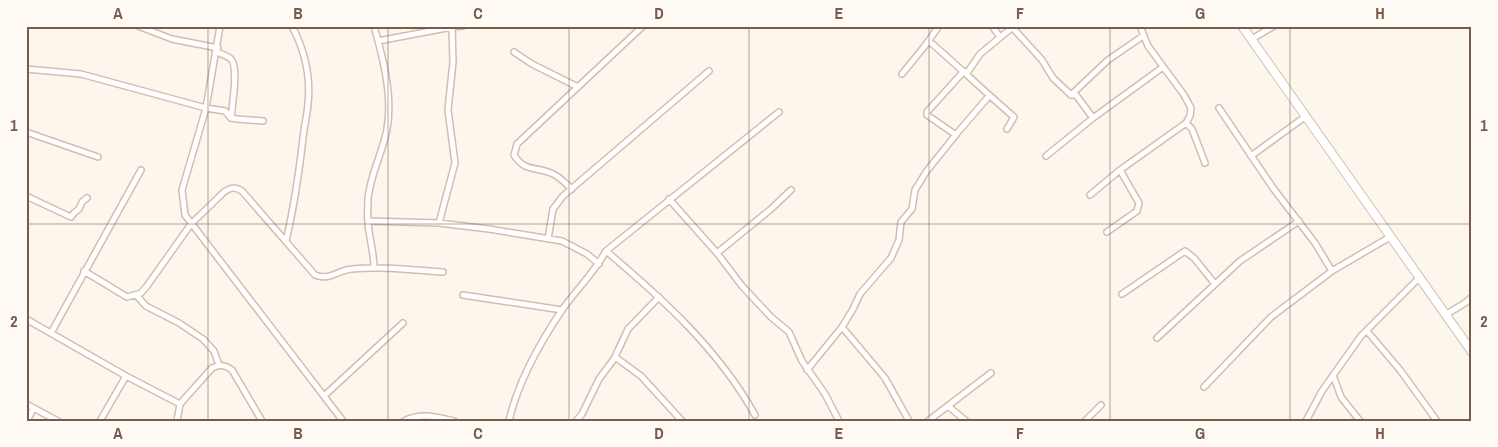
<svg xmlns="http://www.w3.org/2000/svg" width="1498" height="447" viewBox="0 0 1498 447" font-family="'Archivo Narrow',sans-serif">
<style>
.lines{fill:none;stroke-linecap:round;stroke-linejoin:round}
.minor-casing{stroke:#d1beb0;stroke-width:8}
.secondary-casing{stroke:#d6c0b0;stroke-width:10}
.minor{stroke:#fff;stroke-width:5}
.secondary{stroke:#fff;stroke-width:8}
.grid{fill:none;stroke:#7a5c4d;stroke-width:1;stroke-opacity:0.55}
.neatline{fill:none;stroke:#7a5c4d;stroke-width:2}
.grid-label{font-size:16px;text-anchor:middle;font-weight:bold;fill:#7a5c4d}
</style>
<rect width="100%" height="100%" fill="#fdf6ec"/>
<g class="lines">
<defs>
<path id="minor" d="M138,26L172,39L218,48
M220,26L206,108L182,190L185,215L343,421
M992,26L1000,37
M1012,27L1042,60L1053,78L1071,95
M1252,39L1274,26
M378,41L452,27L463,26
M929,41C958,66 985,92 1014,117L1007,129
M217,52C221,54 228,56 231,59C239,67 232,106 231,118
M514,52L532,64L578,87
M26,69L81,74L206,108L225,111L231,118L237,119L263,121
M967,73L980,54L1014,26
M902,74L924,47L939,26
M1219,108L1273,188L1315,243L1332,271
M1093,118L1076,95H1071L1108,60L1143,36
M1186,123L1192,129L1205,163
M26,132L98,157
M956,135L927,115V112L964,71
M1046,156L1093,118L1163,67
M1251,156L1306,116
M572,189C566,184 560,177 553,174C537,166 525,173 514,155L517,144L643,26
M1090,195L1120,170L1186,123L1190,116L1191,108L1184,95L1148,46L1140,26
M26,196L71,217L74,213L79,209L82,202L87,198
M669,199L717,253L742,286L771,317L789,332L802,361L825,394L839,421
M368,221L439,223L489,229L562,241L587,254L599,264
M439,223L455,163L448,110L453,62L452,27
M1107,232L1137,211L1139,203L1120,170
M548,239L553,209L563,196L709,71
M286,241C294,207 299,173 303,138C304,127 307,116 308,104C311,76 305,51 292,26
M606,251C663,299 719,350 755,415
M717,253L771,209L791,190
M374,268C374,252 369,238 368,222C367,215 368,207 368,199C370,175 383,152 387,129C393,96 383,58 374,26
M84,271L127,297L141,293L147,286L191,224L224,192C231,187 235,187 242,191L315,275C331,281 337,270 352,269C383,266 413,270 443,272
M1122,294L1185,251L1194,258L1215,284
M136,295L146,306L179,323L203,339L214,351L219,365
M463,295L562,310
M1445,315L1465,303L1472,297
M26,319L126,376L180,404
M842,327L885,378L909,421
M1367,331L1400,370L1437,421
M51,333L141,170
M1157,338L1240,261L1299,221
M615,357L641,376L682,421
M807,370L842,327L853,309L860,294L891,258L899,240L901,222L912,209L915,190L926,172L958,132L989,96
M1333,375L1341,397L1360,421
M1204,387L1271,317L1332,271L1390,237
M324,396L403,323
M26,404L58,421
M948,406L966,421
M27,421L33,409
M100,421L126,376
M177,421L180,404L212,368C220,364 225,365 232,370L262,421
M404,421C421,412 437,417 454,421
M509,421C518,381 539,344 562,310C576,290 594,273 606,251L779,112
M576,421L582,414L599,379L614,359L628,329L659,297
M928,421L991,373
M1085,421L1101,405
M1306,421L1322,391L1361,336L1419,278"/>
<path id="secondary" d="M1242,26L1472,352"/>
</defs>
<!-- minor casing -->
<use href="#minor" class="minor-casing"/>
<!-- secondary casing -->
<use href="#secondary" class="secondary-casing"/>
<!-- minor -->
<use href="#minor" class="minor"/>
<!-- secondary -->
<use href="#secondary" class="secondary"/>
</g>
<!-- grid -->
<path class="grid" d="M208,26V421M388,26V421M569,26V421M749,26V421M929,26V421M1110,26V421M1290,26V421M26,224H1472"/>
<!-- border -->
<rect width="1498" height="447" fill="none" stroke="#fffaf3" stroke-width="55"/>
<rect x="28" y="28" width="1442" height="392" class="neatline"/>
<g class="grid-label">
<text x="118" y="19">A</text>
<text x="298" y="19">B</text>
<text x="478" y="19">C</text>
<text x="659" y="19">D</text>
<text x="839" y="19">E</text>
<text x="1020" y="19">F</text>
<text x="1200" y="19">G</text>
<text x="1380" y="19">H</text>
<text x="14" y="131">1</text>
<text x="1484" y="131">1</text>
<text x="14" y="327">2</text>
<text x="1484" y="327">2</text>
<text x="118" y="439">A</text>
<text x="298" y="439">B</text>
<text x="478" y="439">C</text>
<text x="659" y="439">D</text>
<text x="839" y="439">E</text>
<text x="1020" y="439">F</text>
<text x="1200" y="439">G</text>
<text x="1380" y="439">H</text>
</g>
</svg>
